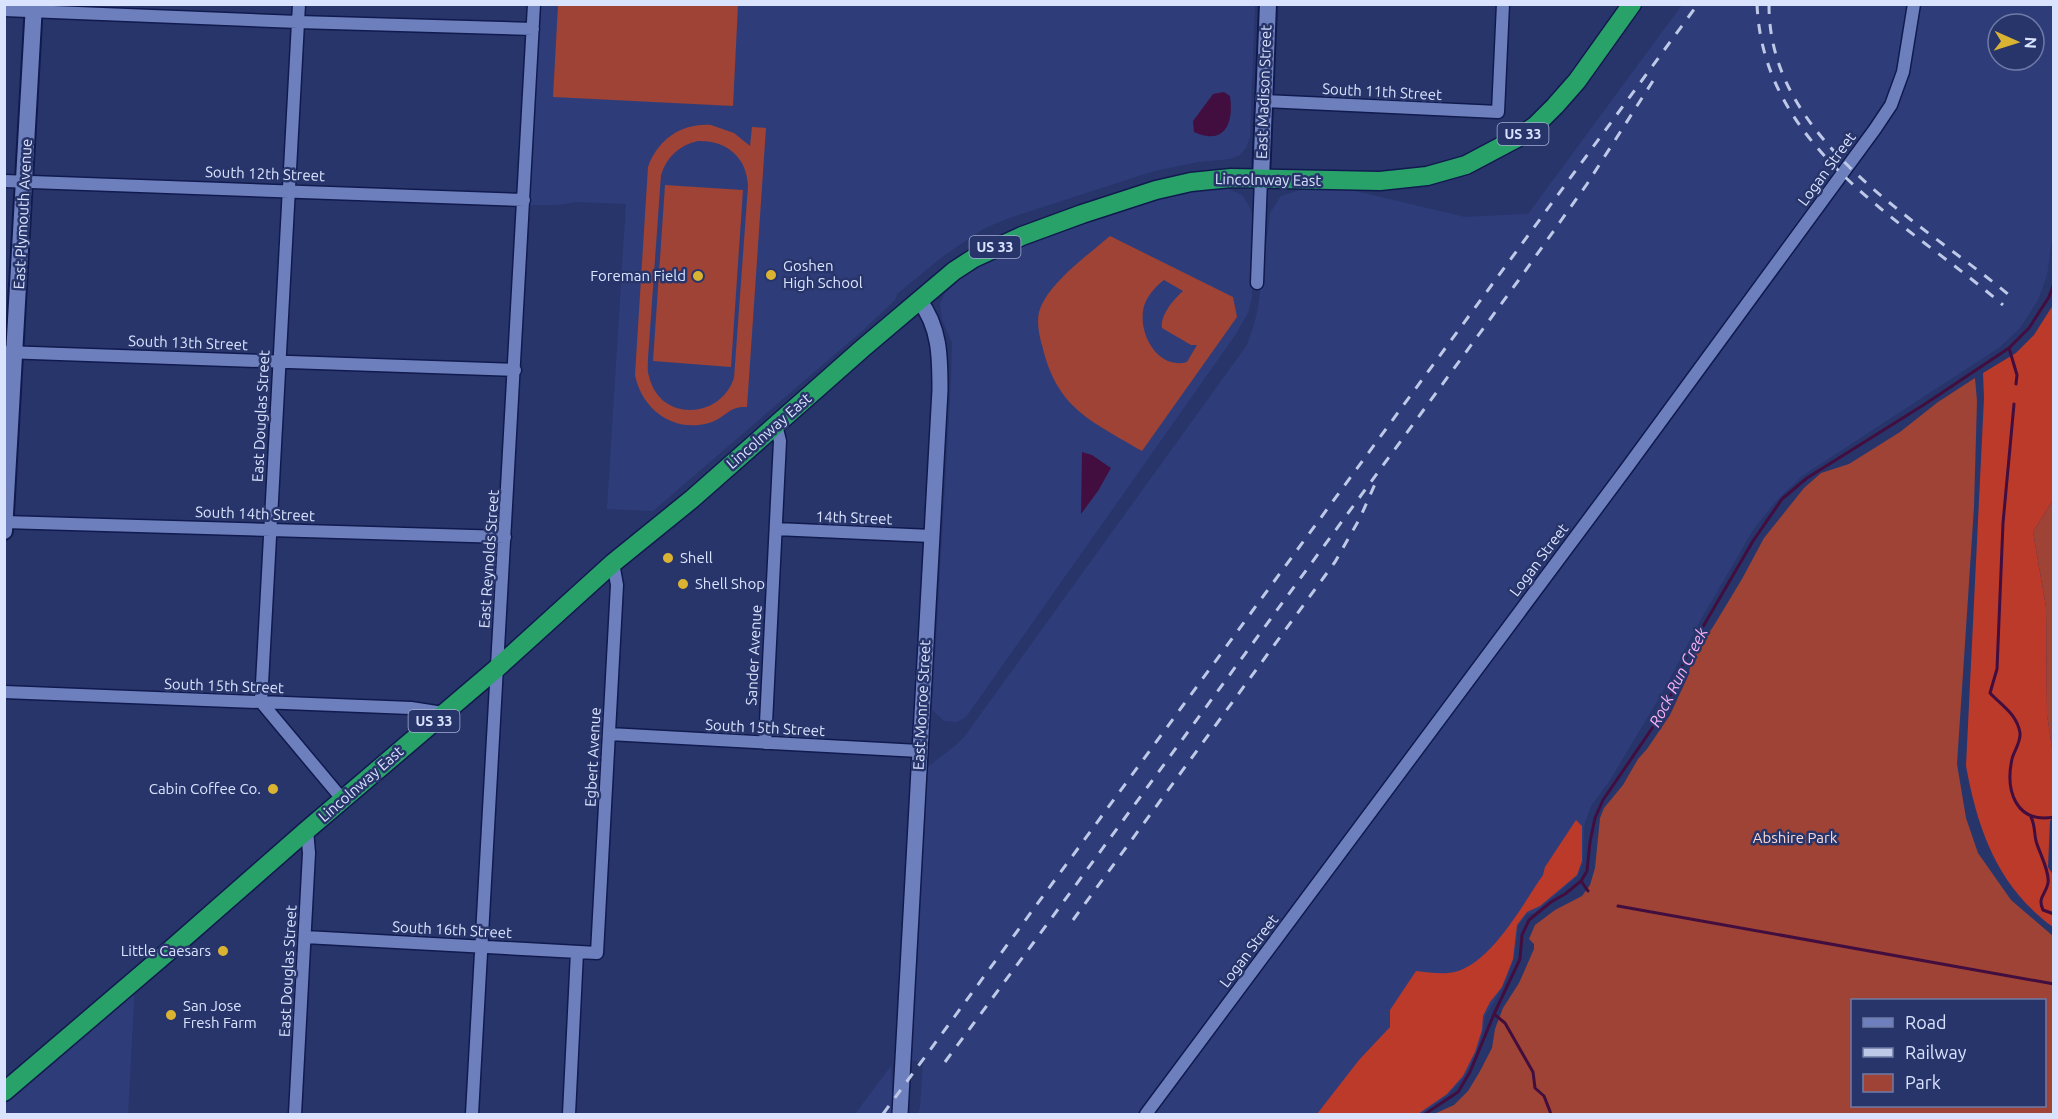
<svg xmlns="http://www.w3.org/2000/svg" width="2058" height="1119" viewBox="0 0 2058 1119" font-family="Ubuntu,sans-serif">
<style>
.built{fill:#2e3d7a;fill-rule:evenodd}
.green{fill:#9e4335;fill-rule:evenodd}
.forest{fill:#bc3a2a}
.water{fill:#420e3f}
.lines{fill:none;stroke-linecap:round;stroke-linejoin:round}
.stream{stroke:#420e3f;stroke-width:3}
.minor-casing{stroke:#111a4e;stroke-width:15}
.tertiary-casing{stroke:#111a4e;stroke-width:18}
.secondary-casing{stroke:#111a4e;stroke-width:20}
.trunk-casing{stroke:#111a4e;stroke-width:21}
.minor{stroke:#6d80bd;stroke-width:12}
.tertiary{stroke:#6d80bd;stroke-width:15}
.secondary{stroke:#6d80bd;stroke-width:16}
.trunk{stroke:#28a269;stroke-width:18}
.rail{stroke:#bec8e7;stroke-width:3;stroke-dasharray:10 10;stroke-linecap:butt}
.poi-dot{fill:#dbb333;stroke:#28356b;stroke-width:2}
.labels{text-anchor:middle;stroke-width:5;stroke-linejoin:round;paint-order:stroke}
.shield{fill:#28356b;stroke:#a5afd2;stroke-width:1.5}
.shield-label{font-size:14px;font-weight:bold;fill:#dae3fe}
.street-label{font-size:15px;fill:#dae3fe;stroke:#28356b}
.poi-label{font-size:15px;fill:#dae3fe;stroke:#28356b;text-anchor:start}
.park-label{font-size:15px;fill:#fcdad3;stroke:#28356b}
.water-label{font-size:16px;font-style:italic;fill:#fab0f2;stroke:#28356b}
</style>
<rect width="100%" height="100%" fill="#28356b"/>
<!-- built -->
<path class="built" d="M540,5H1255L1250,137L1246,148L1240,155L1230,159L1198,162L1154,171L1009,218L983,229L942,257L897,294L895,300L862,331L653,511L607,509L626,204L576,202L557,205H529Z
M1682,5H2053L2054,225L2047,275L2038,300L2020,328L2000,347L1802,476L1776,501L1753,530L1700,621L1665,688L1610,780L1591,806L1584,826L1583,862L1578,876L1540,908L1534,913L1527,914L1518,926L1514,959L1503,987L1485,1016L1483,1031L1477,1052L1464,1077L1448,1095L1421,1114H918L920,1108L923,1063L909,1059L926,768L955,746L965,736L1247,345L1254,325L1258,308L1270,213L1281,196L1300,190H1351L1465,217L1528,214ZM1998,24H2034V60H1998Z
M1224,187L1242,195L1249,206L1255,222L1252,297L1248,313L1236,334L966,717L957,722L944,721L932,710L951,382L952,343L942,319L940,304L945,293L961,278L991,258L1021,244L1164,198L1206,188Z
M135,981L128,1114H5L4,1093Z
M891,1066L893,1114H855Z"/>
<!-- green -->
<path class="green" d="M558,5H738L733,106L553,97Z
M711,125L734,133L750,146L752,127L766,128L747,407C728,406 727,417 709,423C674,433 642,410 635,375L648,167C658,139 682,123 711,125ZM698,141C726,140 747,157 748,186L734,378C720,420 659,422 649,376C647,371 648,364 648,358L661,175C667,156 680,145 698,141Z
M665,185L743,190L731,367L653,361Z
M1110,236L1233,297L1237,317L1142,451C1090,420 1057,409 1042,345C1039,335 1036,319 1040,309C1050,282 1088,255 1110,236ZM1164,280L1183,291C1174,299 1160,315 1162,328L1191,345H1197L1187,362C1155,371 1134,326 1146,301C1150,293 1157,285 1164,280Z
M1975,378L1977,401L1974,507L1957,764L1966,818L1978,853L2011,900L2053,936V1114H1434L1454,1105L1468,1091L1479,1073L1492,1048L1495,1029L1503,1008L1519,983L1534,949V944L1529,939L1535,925L1555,910L1582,896L1590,885L1595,868L1600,818L1604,808L1623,785L1638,759L1647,749L1670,715L1688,676L1693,655L1713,627L1742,579L1764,538L1804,488L1821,473L1849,464L1900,432L1938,402ZM2044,1000V1106H1852V1000Z
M2053,500V754L2047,715L2046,607L2033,532Z"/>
<!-- forest -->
<path class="forest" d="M2053,305V500L2033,532L2046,607L2047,715L2053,754L2054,814L2050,821L2048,867L2053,875V927C1998,887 1978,831 1966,766L1984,398L1983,373L2016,353L2034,335Z
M1576,820L1582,826V861L1577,875L1540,906L1527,912L1517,925L1513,959L1502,987L1490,1002L1483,1016L1482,1030L1475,1052L1463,1076L1447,1094L1418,1114H1317L1359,1060L1390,1027V1010L1416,971C1426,972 1438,974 1448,973C1488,970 1522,905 1543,875L1545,867Z"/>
<!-- water -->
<path class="water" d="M1224,92L1230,96C1234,123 1225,146 1194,132L1193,121L1213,94Z
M1082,452L1092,455L1111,468L1098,491L1081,514Z"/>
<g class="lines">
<!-- stream -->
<path class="stream" d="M2009,348L2017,375L2016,384
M2014,404L2003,523L1997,669L1990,693C2002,706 2017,714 2020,733C2021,742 2014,751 2012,759C2005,791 2016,824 2054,817
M2031,817C2035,825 2034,832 2036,841C2039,852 2050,872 2048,883C2046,895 2037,897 2043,910L2054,914
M1581,881L1588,891
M1618,906L2054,984
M1494,1014L1505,1023L1533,1072L1535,1088L1544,1096L1551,1114
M1425,1114L1458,1092L1470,1072L1494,1014L1520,959L1522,935L1529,920L1551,902L1565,894L1581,881L1587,871L1590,842L1595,818L1603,800L1666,708L1687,654L1753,541L1782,499L1807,478L1925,404L2009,348L2029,328L2049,297L2054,283"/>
<defs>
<path id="minor" d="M299,4L261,702L343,800
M4,10L298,22L533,29
M1264,101L1498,112L1503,4
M4,181L524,200
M1257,283L1261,179
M4,352L515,370
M4,522L505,537
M776,529L931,536
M4,692L411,708L443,713
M609,734L919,751
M765,743L780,441L776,425
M305,937L597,953L617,585L613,563
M295,1114L309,853L307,830
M472,1114L534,4
M569,1114L577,952
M1146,1114L1626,469L1875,129L1891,105L1903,72L1914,4"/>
<path id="tertiary" d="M900,1114L940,390C940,357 940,327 919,300"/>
<path id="secondary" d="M1261,179L1268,4
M4,531L34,4"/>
<path id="trunk" d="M4,1092L169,951L307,830L496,669L613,563L692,499L863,348L954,271L974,258L1022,236L1082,214L1156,190L1191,182L1231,178L1380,181L1427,176L1466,165L1517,138L1535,126L1555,106L1577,81L1632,4"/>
</defs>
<!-- minor casing -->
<use href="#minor" class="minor-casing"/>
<!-- tertiary casing -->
<use href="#tertiary" class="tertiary-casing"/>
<!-- secondary casing -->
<use href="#secondary" class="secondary-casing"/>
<!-- trunk casing -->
<use href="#trunk" class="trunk-casing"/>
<!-- minor -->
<use href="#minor" class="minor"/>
<!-- tertiary -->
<use href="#tertiary" class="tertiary"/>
<!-- secondary -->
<use href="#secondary" class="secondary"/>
<!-- trunk -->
<use href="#trunk" class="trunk"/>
<!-- rail -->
<path class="rail" d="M1757,4C1763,150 1906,221 2003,305
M1769,4C1768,140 1918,219 2009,295
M1073,920L1335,562L1360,518L1375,484
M945,1062L1034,942L1518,281L1587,184L1658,73
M883,1114L1698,4"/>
</g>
<!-- markers -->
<g class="poi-dot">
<circle cx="771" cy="275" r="6"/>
<circle cx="698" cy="276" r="6"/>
<circle cx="668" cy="558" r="6"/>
<circle cx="683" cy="584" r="6"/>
<circle cx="273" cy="789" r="6"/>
<circle cx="223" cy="951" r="6"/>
<circle cx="171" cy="1015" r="6"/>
</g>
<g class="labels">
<!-- shield labels -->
<g class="shield">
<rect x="1497.5" y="123" width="51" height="22" rx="4.5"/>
<rect x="969.5" y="236" width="51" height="22" rx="4.5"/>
<rect x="408.5" y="710" width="51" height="22" rx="4.5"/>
</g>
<g class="shield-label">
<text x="1523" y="139">US 33</text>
<text x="995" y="252">US 33</text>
<text x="434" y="726">US 33</text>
</g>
<!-- street labels -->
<g class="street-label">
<text transform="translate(1264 92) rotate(-88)" y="5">East Madison Street</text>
<text transform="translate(1382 92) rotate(3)" y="5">South 11th Street</text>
<text transform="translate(1827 169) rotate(-54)" y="5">Logan Street</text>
<text transform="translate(265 174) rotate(2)" y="5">South 12th Street</text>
<text transform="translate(1268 180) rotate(1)" y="5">Lincolnway East</text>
<text transform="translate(23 214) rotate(-87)" y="5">East Plymouth Avenue</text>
<text transform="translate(188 343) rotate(2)" y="5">South 13th Street</text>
<text transform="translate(261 416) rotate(-87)" y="5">East Douglas Street</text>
<text transform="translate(769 431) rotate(-41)" y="5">Lincolnway East</text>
<text transform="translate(255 514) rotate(2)" y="5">South 14th Street</text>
<text transform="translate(854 518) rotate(2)" y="5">14th Street</text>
<text transform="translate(489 559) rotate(-86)" y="5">East Reynolds Street</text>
<text transform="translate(1539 560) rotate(-53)" y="5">Logan Street</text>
<text transform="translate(754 655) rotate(-87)" y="5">Sander Avenue</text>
<text transform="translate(224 686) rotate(2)" y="5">South 15th Street</text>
<text transform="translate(922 705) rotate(-87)" y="5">East Monroe Street</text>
<text transform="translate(765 728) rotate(3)" y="5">South 15th Street</text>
<text transform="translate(593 757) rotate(-87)" y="5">Egbert Avenue</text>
<text transform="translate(361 784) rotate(-41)" y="5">Lincolnway East</text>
<text transform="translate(452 930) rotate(3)" y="5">South 16th Street</text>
<text transform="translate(1249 951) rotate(-53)" y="5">Logan Street</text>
<text transform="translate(288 971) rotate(-87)" y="5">East Douglas Street</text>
</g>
<!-- poi labels -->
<g class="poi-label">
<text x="783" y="271">Goshen<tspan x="783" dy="17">High School</tspan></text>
<text x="686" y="281" text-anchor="end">Foreman Field</text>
<text x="680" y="563">Shell</text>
<text x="695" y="589">Shell Shop</text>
<text x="261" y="794" text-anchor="end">Cabin Coffee Co.</text>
<text x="211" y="956" text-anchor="end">Little Caesars</text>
<text x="183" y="1011">San Jose<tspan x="183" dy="17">Fresh Farm</tspan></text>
</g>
<!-- park labels -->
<g class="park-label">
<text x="1795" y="843">Abshire Park</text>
</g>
<!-- water labels -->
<g class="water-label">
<text transform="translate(1678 677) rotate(-63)" y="6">Rock Run Creek</text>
</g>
</g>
<!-- border -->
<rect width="2058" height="1119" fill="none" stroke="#dae3fe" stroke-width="12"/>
<!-- legend -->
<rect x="1851" y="999" width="195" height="108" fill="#28356b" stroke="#6f7ba6" stroke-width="1.5"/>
<rect x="1863" y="1018" width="30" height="9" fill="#6d80bd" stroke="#6f7ba6" stroke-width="1.5"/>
<text x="1905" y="1029" font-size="18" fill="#dae3fe">Road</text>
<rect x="1863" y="1048" width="30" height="9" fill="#bec8e7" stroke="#6f7ba6" stroke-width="1.5"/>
<text x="1905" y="1059" font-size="18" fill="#dae3fe">Railway</text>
<rect x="1863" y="1074" width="30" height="18" fill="#9e4335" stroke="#6f7ba6" stroke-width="1.5"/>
<text x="1905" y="1089" font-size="18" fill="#dae3fe">Park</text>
<!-- north arrow -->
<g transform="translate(2016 42) rotate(93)"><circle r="28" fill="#28356b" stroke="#6f7ba6" stroke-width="1.5"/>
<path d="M0-4.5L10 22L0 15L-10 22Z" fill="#dbb333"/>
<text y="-9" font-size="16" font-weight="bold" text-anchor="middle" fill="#dae3fe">N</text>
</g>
</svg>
